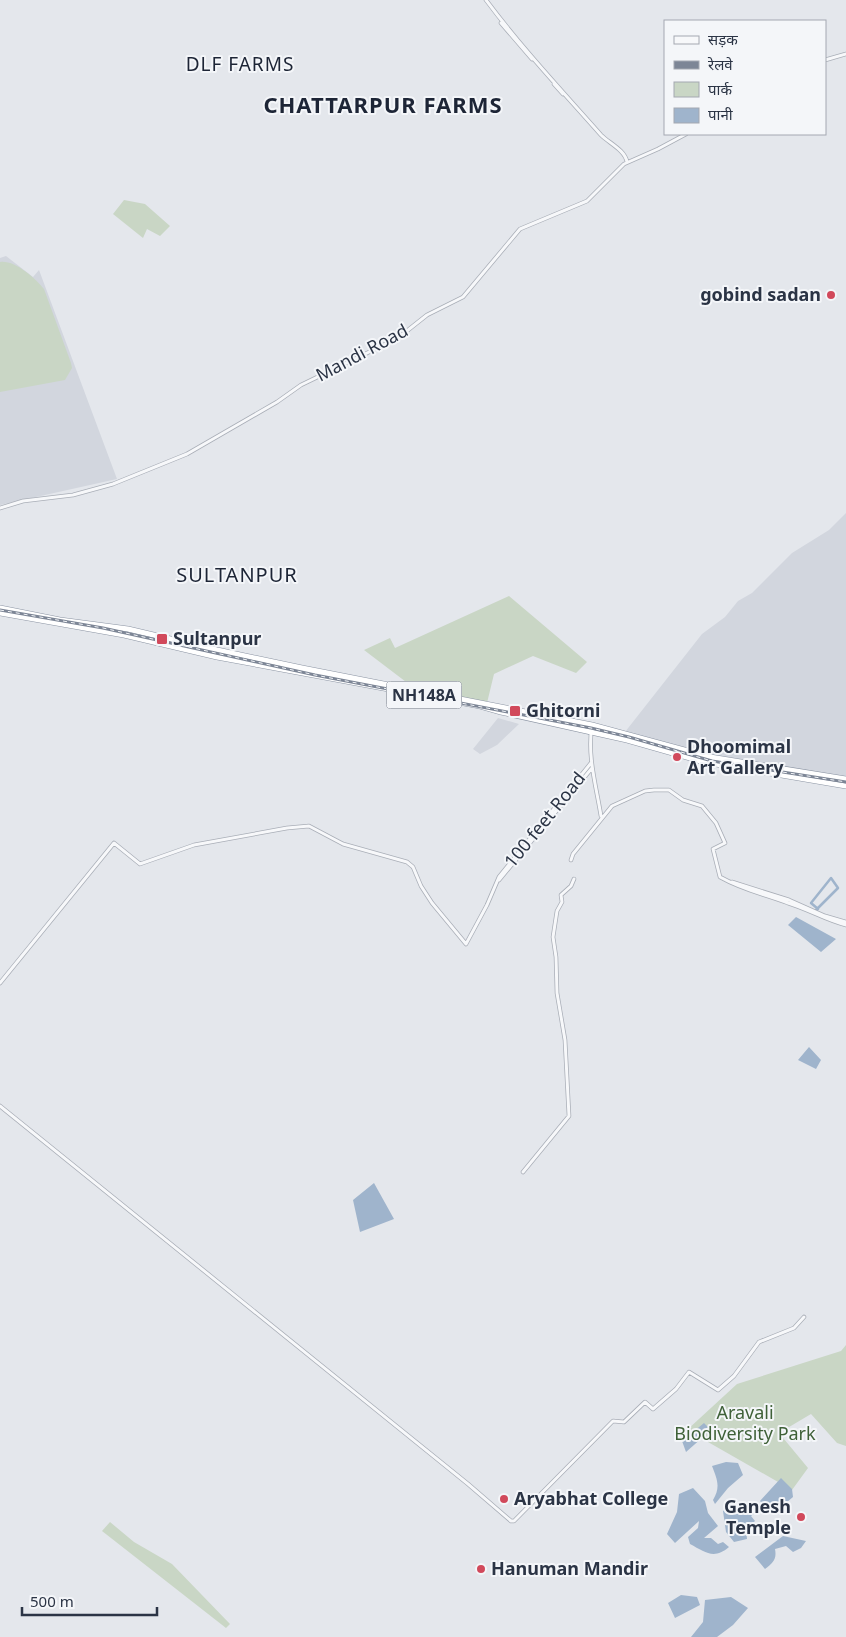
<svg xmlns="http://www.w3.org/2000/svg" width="846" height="1637" viewBox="0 0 846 1637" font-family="'Noto Sans','Noto Sans Devanagari',sans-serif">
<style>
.built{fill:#d2d6de}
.green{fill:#c9d6c5}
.water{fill:#9fb4cc}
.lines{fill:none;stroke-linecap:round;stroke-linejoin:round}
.canal{stroke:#9fb4cc;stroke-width:2.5}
.tertiary-casing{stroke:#a9aeb7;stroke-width:4.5}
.trunk-casing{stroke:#8b94a3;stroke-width:6}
.tertiary{stroke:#f7f8fa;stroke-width:3}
.trunk{stroke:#fff;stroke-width:5}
.rail-casing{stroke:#7d8696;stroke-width:3}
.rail{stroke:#f4f6f9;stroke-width:1;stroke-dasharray:4;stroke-linecap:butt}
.poi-dot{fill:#d1495b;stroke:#f4f6f9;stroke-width:2}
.labels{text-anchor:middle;stroke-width:4;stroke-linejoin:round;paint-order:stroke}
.shield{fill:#f4f6f9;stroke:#676e7b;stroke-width:1}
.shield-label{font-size:16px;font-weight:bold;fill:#2b3445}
.poi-label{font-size:18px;font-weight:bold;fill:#2b3445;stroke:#f4f6f9;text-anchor:start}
.street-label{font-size:18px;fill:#2b3445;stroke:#f4f6f9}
.park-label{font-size:18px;fill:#3f6138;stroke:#f4f6f9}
.neighbourhood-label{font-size:19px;letter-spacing:1px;fill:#1d2536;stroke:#f4f6f9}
.quarter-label{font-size:20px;letter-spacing:1px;fill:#1d2536;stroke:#f4f6f9}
.district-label{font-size:22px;font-weight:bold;letter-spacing:1px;fill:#1d2536;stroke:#f4f6f9}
</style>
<rect width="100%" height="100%" fill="#e4e7ec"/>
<!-- built -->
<path class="built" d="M6,256L33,277L39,270L117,479L0,505V258Z
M846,513V777L714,756L625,732L702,634L725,617L738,601L752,593L792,553L829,530Z
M498,718L519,724L497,745L480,754L473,749Z"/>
<!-- green -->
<path class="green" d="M124,200L145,204L170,226L160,236L147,229L143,238L113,214Z
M0,262C15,260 35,278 44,289L71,363L72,368L65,380L0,392Z
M509,596L587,662L576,673L533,656L494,674L487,703L414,688L364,650L390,638L395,648Z
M846,1345V1446L837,1443L811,1414L779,1433L808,1468L792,1490L687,1430L737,1384L841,1351Z
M110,1522L134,1542L172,1564L230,1624L226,1628L102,1531Z"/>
<!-- water -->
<path class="water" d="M796,917L836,939L821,952L788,925Z
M809,1047L821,1060L816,1069L798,1060Z
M374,1183L394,1219L360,1232L353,1200Z
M704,1423L711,1430L686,1452L682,1441Z
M726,1462L738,1463L743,1475L728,1488L715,1504L713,1500C721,1487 717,1479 712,1466Z
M781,1478L792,1489L793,1497L781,1507L770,1512L760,1501Z
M693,1488L705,1501L708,1513L718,1526L704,1538H711L718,1544L723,1542L729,1547C714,1560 705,1552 690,1544L688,1537L698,1528L699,1521L675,1543L667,1534L677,1512L679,1494Z
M734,1502L740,1510L747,1513L745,1510L752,1507L755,1513L751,1516L755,1521L746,1529L747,1539L734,1542L726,1532L723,1511Z
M783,1536L806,1541L801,1548L793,1552L786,1546L775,1549C777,1559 773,1563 765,1569L755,1557Z
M681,1595L697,1597L700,1605L675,1618L668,1603Z
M731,1597L748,1608L733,1625L717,1637H691L703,1622L705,1600Z"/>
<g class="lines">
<!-- canal -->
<path class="canal" d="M831,878L838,888L815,911L818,909L811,903Z"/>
<defs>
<path id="tertiary" d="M486,0C521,47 562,91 601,135C609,143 625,150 627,162
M501,23L532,59
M825,60L846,54
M554,84L563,94
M0,508L23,501L73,495L113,484L187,454L277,402L301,385L398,338L427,315L463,297L520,229L587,201L624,164L658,149L686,134
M592,725C587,756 596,785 601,816
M571,860L573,854L612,806L645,791L654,790H669L683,800L702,806L716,823L725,843L713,849L720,877C745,891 762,893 788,903C808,909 826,920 846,925
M499,880L592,768
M732,882L789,900L825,916L846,922
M0,983L114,843L140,864L194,845L287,828L309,826L343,844L407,862L413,867L421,886L432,903L466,944L487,905L499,877L591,763
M0,1106L468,1484L511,1521H514L613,1421L624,1422L645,1402L653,1409L676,1389L689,1372L718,1390L734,1376L759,1342L794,1328L804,1317
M523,1172L569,1116L565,1040L557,993L556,957L553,937L557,911L562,902L561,895L571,886L574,879"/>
<path id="trunk" d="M0,608L60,620L128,629L217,650L302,668L592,725L710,757L846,779
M0,613L124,635L217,657L480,706L501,712L627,740L704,762L846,786"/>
</defs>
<!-- tertiary casing -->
<use href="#tertiary" class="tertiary-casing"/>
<!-- trunk casing -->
<use href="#trunk" class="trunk-casing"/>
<!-- tertiary -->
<use href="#tertiary" class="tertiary"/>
<!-- trunk -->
<use href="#trunk" class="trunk"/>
<defs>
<path id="rail" d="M0,610L103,628L315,675L591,728L629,737L712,761L846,782"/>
</defs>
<!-- rail casing -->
<use href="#rail" class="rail-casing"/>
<!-- rail -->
<use href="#rail" class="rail"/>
</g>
<!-- markers -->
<g class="poi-dot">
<circle cx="831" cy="295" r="5"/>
<rect x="156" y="633" width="12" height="12" rx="2.5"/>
<rect x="509" y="705" width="12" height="12" rx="2.5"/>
<circle cx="677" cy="757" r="5"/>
<circle cx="504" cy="1499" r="5"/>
<circle cx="801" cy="1517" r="5"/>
<circle cx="481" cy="1569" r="5"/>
</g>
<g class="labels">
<!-- shield labels -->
<rect class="shield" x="386.5" y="681.5" width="75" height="27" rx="4"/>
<g class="shield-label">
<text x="424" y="701">NH148A</text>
</g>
<!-- poi labels -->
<g class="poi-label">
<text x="821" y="301" text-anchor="end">gobind sadan</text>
<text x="173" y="645">Sultanpur</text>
<text x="526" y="717">Ghitorni</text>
<text x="687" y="753">Dhoomimal<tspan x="687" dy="21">Art Gallery</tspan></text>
<text x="514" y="1505">Aryabhat College</text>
<text x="791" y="1513" text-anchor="end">Ganesh<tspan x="791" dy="21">Temple</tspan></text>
<text x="491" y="1575">Hanuman Mandir</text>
</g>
<!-- street labels -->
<g class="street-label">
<text transform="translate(362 353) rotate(-28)" y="6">Mandi Road</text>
<text transform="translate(545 820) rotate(-51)" y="6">100 feet Road</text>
</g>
<!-- park labels -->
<g class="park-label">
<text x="745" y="1419">Aravali<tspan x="745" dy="21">Biodiversity Park</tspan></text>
</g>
<!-- neighbourhood labels -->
<g class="neighbourhood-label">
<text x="240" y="71">DLF FARMS</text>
</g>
<!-- quarter labels -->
<g class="quarter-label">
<text x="237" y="582">SULTANPUR</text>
</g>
<!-- district labels -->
<g class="district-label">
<text x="383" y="113">CHATTARPUR FARMS</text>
</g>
</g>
<!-- legend -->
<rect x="664" y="20" width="162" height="115" fill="#f4f6f9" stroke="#a4a8b1"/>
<rect x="674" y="36" width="25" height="8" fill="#f7f8fa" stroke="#a4a8b1"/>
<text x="708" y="45" font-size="15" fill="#2b3445">सड़क</text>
<rect x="674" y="61" width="25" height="8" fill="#7d8696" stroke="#a4a8b1"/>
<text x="708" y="70" font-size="15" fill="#2b3445">रेलवे</text>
<rect x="674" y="82" width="25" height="15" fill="#c9d6c5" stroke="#a4a8b1"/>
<text x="708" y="95" font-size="15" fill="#2b3445">पार्क</text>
<rect x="674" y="108" width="25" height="15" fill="#9fb4cc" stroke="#a4a8b1"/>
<text x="708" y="120" font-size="15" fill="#2b3445">पानी</text>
<!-- scale -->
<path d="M22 1607v8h135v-8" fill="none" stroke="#2b3445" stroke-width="2.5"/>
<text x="30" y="1607" font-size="15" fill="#2b3445" stroke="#f4f6f9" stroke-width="4" paint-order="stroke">500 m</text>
</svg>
